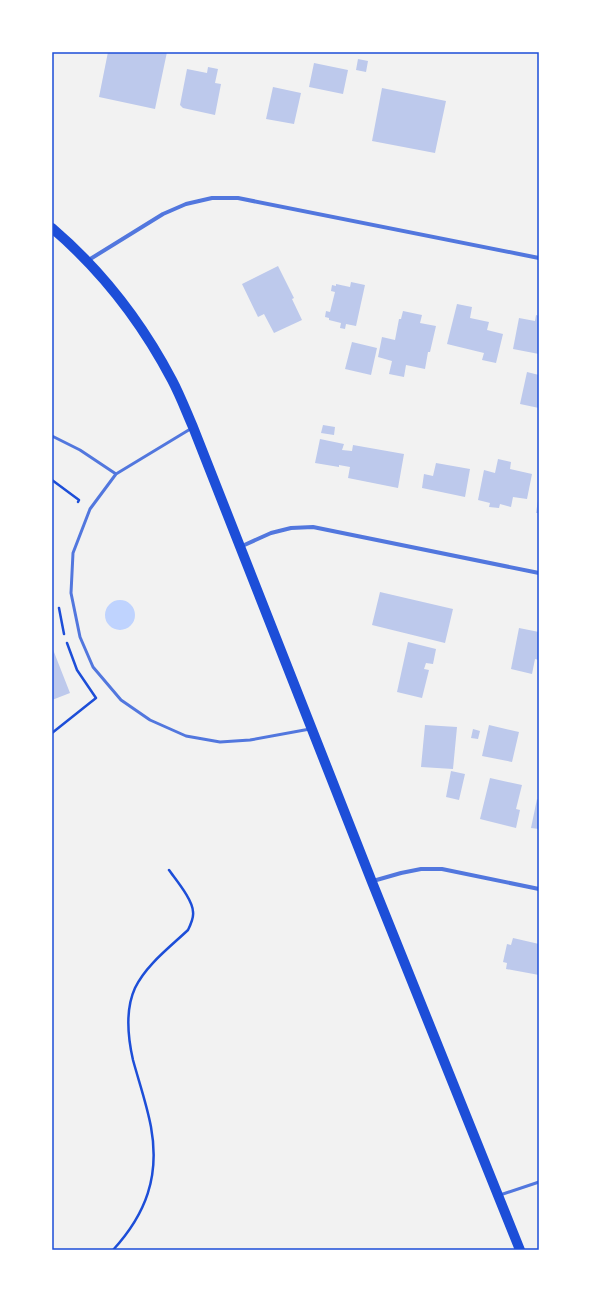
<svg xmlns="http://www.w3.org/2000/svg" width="591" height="1302" viewBox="0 0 591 1302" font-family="Lora,serif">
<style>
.water{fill:#bfd3fe}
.building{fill:#bdc9ec}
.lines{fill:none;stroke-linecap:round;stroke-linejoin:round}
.path{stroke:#1d4ed8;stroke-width:2.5}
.service{stroke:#5277de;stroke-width:3}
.minor{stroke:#5277de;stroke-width:4}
.primary{stroke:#1d4ed8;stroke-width:10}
.neatline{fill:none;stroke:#1d4ed8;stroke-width:1.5}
</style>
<rect width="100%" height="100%" fill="#f2f2f2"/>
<!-- water -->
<path class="water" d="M105 615a15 15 0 1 1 30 0a15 15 0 1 1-30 0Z"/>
<!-- building -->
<path class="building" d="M108,52H167L155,109L99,97Z
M358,59L368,61L366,72L356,70Z
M314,63L348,70L343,94L309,87Z
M208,67L218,69L215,83L221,84L215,115L183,108L180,105L187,69L207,73Z
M273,87L301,93L294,124L266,119Z
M382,88L446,101L435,153L372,141Z
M278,266L294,298L292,299L302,320L274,333L264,314L258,317L242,284Z
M351,282L365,285L356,326L346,324L345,329L340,328L341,323L329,320V318L325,317L326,311L330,312L335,292L331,291L332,285L336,286V284L350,287Z
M457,304L472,307L470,318L489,322L487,330L503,334L496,363L482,360L484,353L447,344Z
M403,311L422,315L420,323L436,326L430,352H428L425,369L406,365L404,377L389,374L392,361L378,357L382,337L395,340L399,319H401Z
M536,315L539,316V354L513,349L519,318L535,321Z
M352,342L377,348L371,375L345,369Z
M527,372L539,375V408L520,404Z
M323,425L335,427L334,435L321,433Z
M320,439L344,444L342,450L352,451L353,445L404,454L398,488L348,478L350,467L339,465V467L315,463Z
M498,459L511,462L510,469L532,474L527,499L513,497L511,507L500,504L499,508L489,507L490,503L478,500L484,470L495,473Z
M436,463L470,469L465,497L422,488L424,474L433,476Z
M538,500L539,501V513H536Z
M380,592L453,609L445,643L372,625Z
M519,628L539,632V660L535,659L532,674L511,669Z
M408,642L436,649L433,664L426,663L424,669L429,670L422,698L397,692Z
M52,647L70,693L52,700Z
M425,725L457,727L453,769L421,767Z
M489,725L519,732L512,762L482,756Z
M473,729L480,731L478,739L471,738Z
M451,771L465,774L459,800L446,797Z
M490,778L522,785L516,809L520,810L516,828L480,819Z
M537,799L539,800V829L531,828Z
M513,938L539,944V975L506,969L507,963L503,962L507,944L511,945Z"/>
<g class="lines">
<!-- path -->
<path class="path" d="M52,480L79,500L78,502
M59,608L64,634
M52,733L96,698L77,670L67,643
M113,1250C146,1214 160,1176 151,1127C147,1105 139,1082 133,1060C128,1038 125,1010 135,988C146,965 170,947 188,930C191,924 194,918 193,912C193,900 176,880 169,870"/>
<!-- service -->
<path class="service" d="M192,428L116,474L90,509L73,553L71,593L80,637L93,667L121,700L150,720L186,736L220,742L250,740L310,729
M52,436L80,450L116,474
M500,1195L539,1182"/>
<!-- minor -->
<path class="minor" d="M87,261L163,214L186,204L212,198H238L539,258
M240,547L271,533L291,528L313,527L539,573
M373,881L401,873L421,869H442L539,889"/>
<!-- primary -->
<path class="primary" d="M52,228C101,270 142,323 172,380C180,395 186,411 193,427L372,882L520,1250"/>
</g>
<!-- border -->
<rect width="591" height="1302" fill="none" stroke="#ffffff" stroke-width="106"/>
<rect x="53" y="53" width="485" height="1196" class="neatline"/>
</svg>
